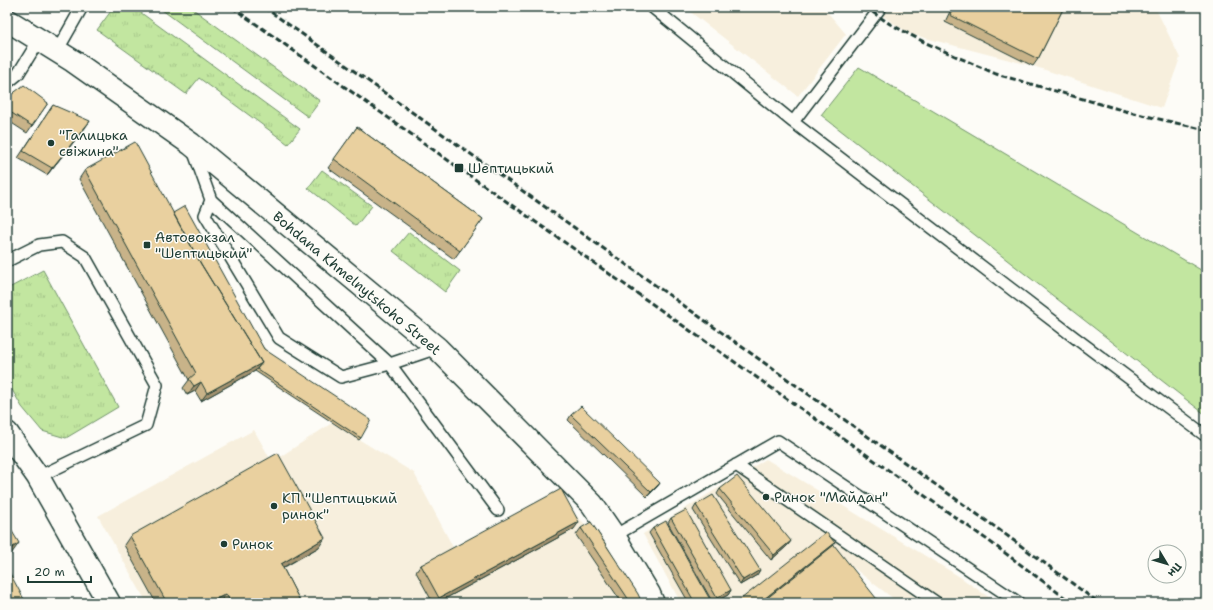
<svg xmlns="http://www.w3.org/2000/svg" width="1213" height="610" viewBox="0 0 1213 610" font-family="'Shantell Sans',sans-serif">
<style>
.built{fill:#f7efdd}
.grass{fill:url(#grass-tufts);stroke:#70926a}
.garden{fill:#c2e6a0;stroke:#70926a}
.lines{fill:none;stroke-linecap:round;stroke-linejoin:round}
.lane-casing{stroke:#1f3d34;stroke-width:14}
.street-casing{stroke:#1f3d34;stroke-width:25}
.secondary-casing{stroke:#1f3d34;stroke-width:25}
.lane{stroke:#fdfcf7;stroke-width:11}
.street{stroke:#fdfcf7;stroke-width:22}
.secondary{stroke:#fdfcf7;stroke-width:22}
.rail{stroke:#1f3d34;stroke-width:3;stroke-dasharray:6 3;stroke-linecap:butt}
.wall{fill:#c8b389;stroke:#1f3d34}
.shaded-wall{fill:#a3926f;stroke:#1f3d34}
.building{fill:#e9d09f;stroke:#1f3d34}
.poi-dot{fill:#1f3d34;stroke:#fdfcf7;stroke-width:1.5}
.labels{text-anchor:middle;stroke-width:3;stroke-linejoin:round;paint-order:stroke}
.poi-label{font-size:14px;fill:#1f3d34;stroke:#fdfcf7;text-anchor:start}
.street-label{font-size:14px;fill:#1f3d34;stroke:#fdfcf7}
</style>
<defs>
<pattern id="grass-tufts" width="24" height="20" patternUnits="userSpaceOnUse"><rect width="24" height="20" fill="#c2e6a0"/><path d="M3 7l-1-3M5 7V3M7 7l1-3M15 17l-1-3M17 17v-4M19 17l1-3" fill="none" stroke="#a6c68a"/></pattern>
</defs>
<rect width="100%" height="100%" fill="#fdfcf7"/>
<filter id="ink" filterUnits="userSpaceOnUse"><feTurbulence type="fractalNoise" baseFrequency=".025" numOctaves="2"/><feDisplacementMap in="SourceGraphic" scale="8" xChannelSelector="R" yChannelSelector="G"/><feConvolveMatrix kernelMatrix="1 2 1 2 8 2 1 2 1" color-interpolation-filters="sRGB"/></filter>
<g filter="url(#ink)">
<!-- built -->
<path class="built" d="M684,7H823L846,34L798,96Z
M869,7H1155L1180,58L1162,108L1033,66L910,34Z
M332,423L414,473L455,551L556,496L588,527L637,603H147L98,516L254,430L272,462Z
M766,459L960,577L997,603H899L830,550L763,603H681L643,534Z"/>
<!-- grass -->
<path class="grass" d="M114,7H133L300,129L288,144L199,78L186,94L97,30Z
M158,7H190L320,101L308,117Z
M322,170L372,206L356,226L308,188Z
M409,232L460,271L445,292L393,251Z
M43,270L118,407L66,438L42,431L22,407L7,381V289Z"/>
<!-- garden -->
<path class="garden" d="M859,67L1206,273V415L821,115Z"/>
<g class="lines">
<defs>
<path id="lane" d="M652,7L793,122L1074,337L1206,436
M57,51L82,7
M7,83L18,74L39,40
M793,122L881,7
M193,150L211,200L390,364L498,510
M211,200L205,215L279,338L341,377L390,364L437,348
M7,261L39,245L62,242L85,257L157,385L146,425L38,477
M736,465L937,603
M614,536L778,441L1019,603"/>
<path id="street" d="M7,433L38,477L109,603"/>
<path id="secondary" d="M7,20L73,61L191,144L437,348L592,504L614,536L649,594L653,603"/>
</defs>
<!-- lane casing -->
<use href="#lane" class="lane-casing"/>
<!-- street casing -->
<use href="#street" class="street-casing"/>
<!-- secondary casing -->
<use href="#secondary" class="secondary-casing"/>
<!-- lane -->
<use href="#lane" class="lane"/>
<!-- street -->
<use href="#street" class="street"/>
<!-- secondary -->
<use href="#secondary" class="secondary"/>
<!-- rail -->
<path class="rail" d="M232,7L459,168L989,541L1072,603
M264,7L998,529L1099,603
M865,7L890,24L926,43L996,74L1125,111L1206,130"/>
</g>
<!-- wall -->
<path class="wall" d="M952,7H1064L1038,59L1033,66L945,22Z
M7,98L48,103L27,133L7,120Z
M53,105L85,128L47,175L18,158Z
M357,127L483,219L454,259L328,168Z
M85,170L173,213L264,349L361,438L359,440L255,371L201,401L195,391L187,395L183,388L189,380L79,179Z
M571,415L660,483L657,487L647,497L568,420Z
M720,489L791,541L787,546L771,560L717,494Z
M696,505L757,575L740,585L693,510Z
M671,518L731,590L728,595L713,603L668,523Z
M581,528L642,603H622L576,535Z
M653,528L712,603H689L649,533Z
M574,529L437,603H433L416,572L421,565Z
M130,536L319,547L283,568L301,603H156L124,545Z"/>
<!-- shaded-wall -->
<path class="shaded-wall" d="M90,121L85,128L47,175L52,168Z
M11,182L7,188V184Z
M262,363L255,371L201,401L207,393Z
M201,382L195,391L187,395L194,386Z
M660,483L657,487L647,497L651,492Z
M579,522L574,529L437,603H435L439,598Z
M325,538L319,547L275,572L281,564Z
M791,541L787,546L771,560L774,555Z
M19,543L9,557L7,558V551Z
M835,543L830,550L763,603H759Z
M760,570L757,575L740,585L743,580Z
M731,590L728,595L713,603L717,598Z
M226,594L219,603H209Z"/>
<!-- building -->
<path class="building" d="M954,7H1064L1038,59L950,15Z
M24,85L48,103L32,126L7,110V98Z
M53,105L90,121L52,168L23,151Z
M357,127L483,219L460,251L334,159Z
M135,142L201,264L262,363L207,393L201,382L194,386L189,379L196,373L85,170Z
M7,175L11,182L7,184Z
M185,206L264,349L371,420L361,438L257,369L262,363L201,264L173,213Z
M581,406L660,483L651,492L571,415Z
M278,453L325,538L281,564L301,603H231L226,594L209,603H167L130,536Z
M737,476L791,541L774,555L720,489Z
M561,489L579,522L439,598L421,565Z
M713,495L760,570L743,580L696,505Z
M686,510L731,590L717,598L671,518Z
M666,521L712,603H695L653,528Z
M591,522L638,594L642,603H630L629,600L581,528Z
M7,523L19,543L7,551Z
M826,532L835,543L759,603H736Z
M834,545L880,603H761Z
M7,568L26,603H7Z"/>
</g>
<!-- markers -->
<g class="poi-dot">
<circle cx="51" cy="143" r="4"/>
<rect x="454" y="163" width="10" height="10" rx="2"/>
<rect x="143" y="241" width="8" height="8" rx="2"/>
<circle cx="766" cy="497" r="4"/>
<circle cx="274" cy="506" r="4"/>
<circle cx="224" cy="544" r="4"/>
</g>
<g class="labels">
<!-- poi labels -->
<g class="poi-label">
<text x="59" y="140">"Галицька<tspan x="59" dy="16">свіжина"</tspan></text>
<text x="468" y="173">Шептицький</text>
<text x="155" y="242">Автовокзал<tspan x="155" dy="16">"Шептицький"</tspan></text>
<text x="774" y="502">Ринок "Майдан"</text>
<text x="282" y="503">КП "Шептицький<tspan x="282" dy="16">ринок"</tspan></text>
<text x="232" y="549">Ринок</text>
</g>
<!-- street labels -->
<g class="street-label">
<text transform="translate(357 283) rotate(40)" y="5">Bohdana Khmelnytskoho Street</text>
</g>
</g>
<!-- margin -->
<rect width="1213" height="610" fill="none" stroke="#fdfcf7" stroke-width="24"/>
<rect x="12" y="12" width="1189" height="586" fill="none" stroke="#1f3d34" stroke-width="1.5" filter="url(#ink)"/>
<!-- north arrow -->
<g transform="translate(1167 564) rotate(128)"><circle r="19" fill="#fdfcf7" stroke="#a4b0a9"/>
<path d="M0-3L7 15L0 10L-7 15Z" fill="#1f3d34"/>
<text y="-6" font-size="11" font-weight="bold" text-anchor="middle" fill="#1f3d34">Пн</text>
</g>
<!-- scale -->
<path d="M28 576v6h63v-6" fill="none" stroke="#1f3d34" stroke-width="2"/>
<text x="34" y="576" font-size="12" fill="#1f3d34" stroke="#fdfcf7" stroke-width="3" paint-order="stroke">20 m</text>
</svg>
